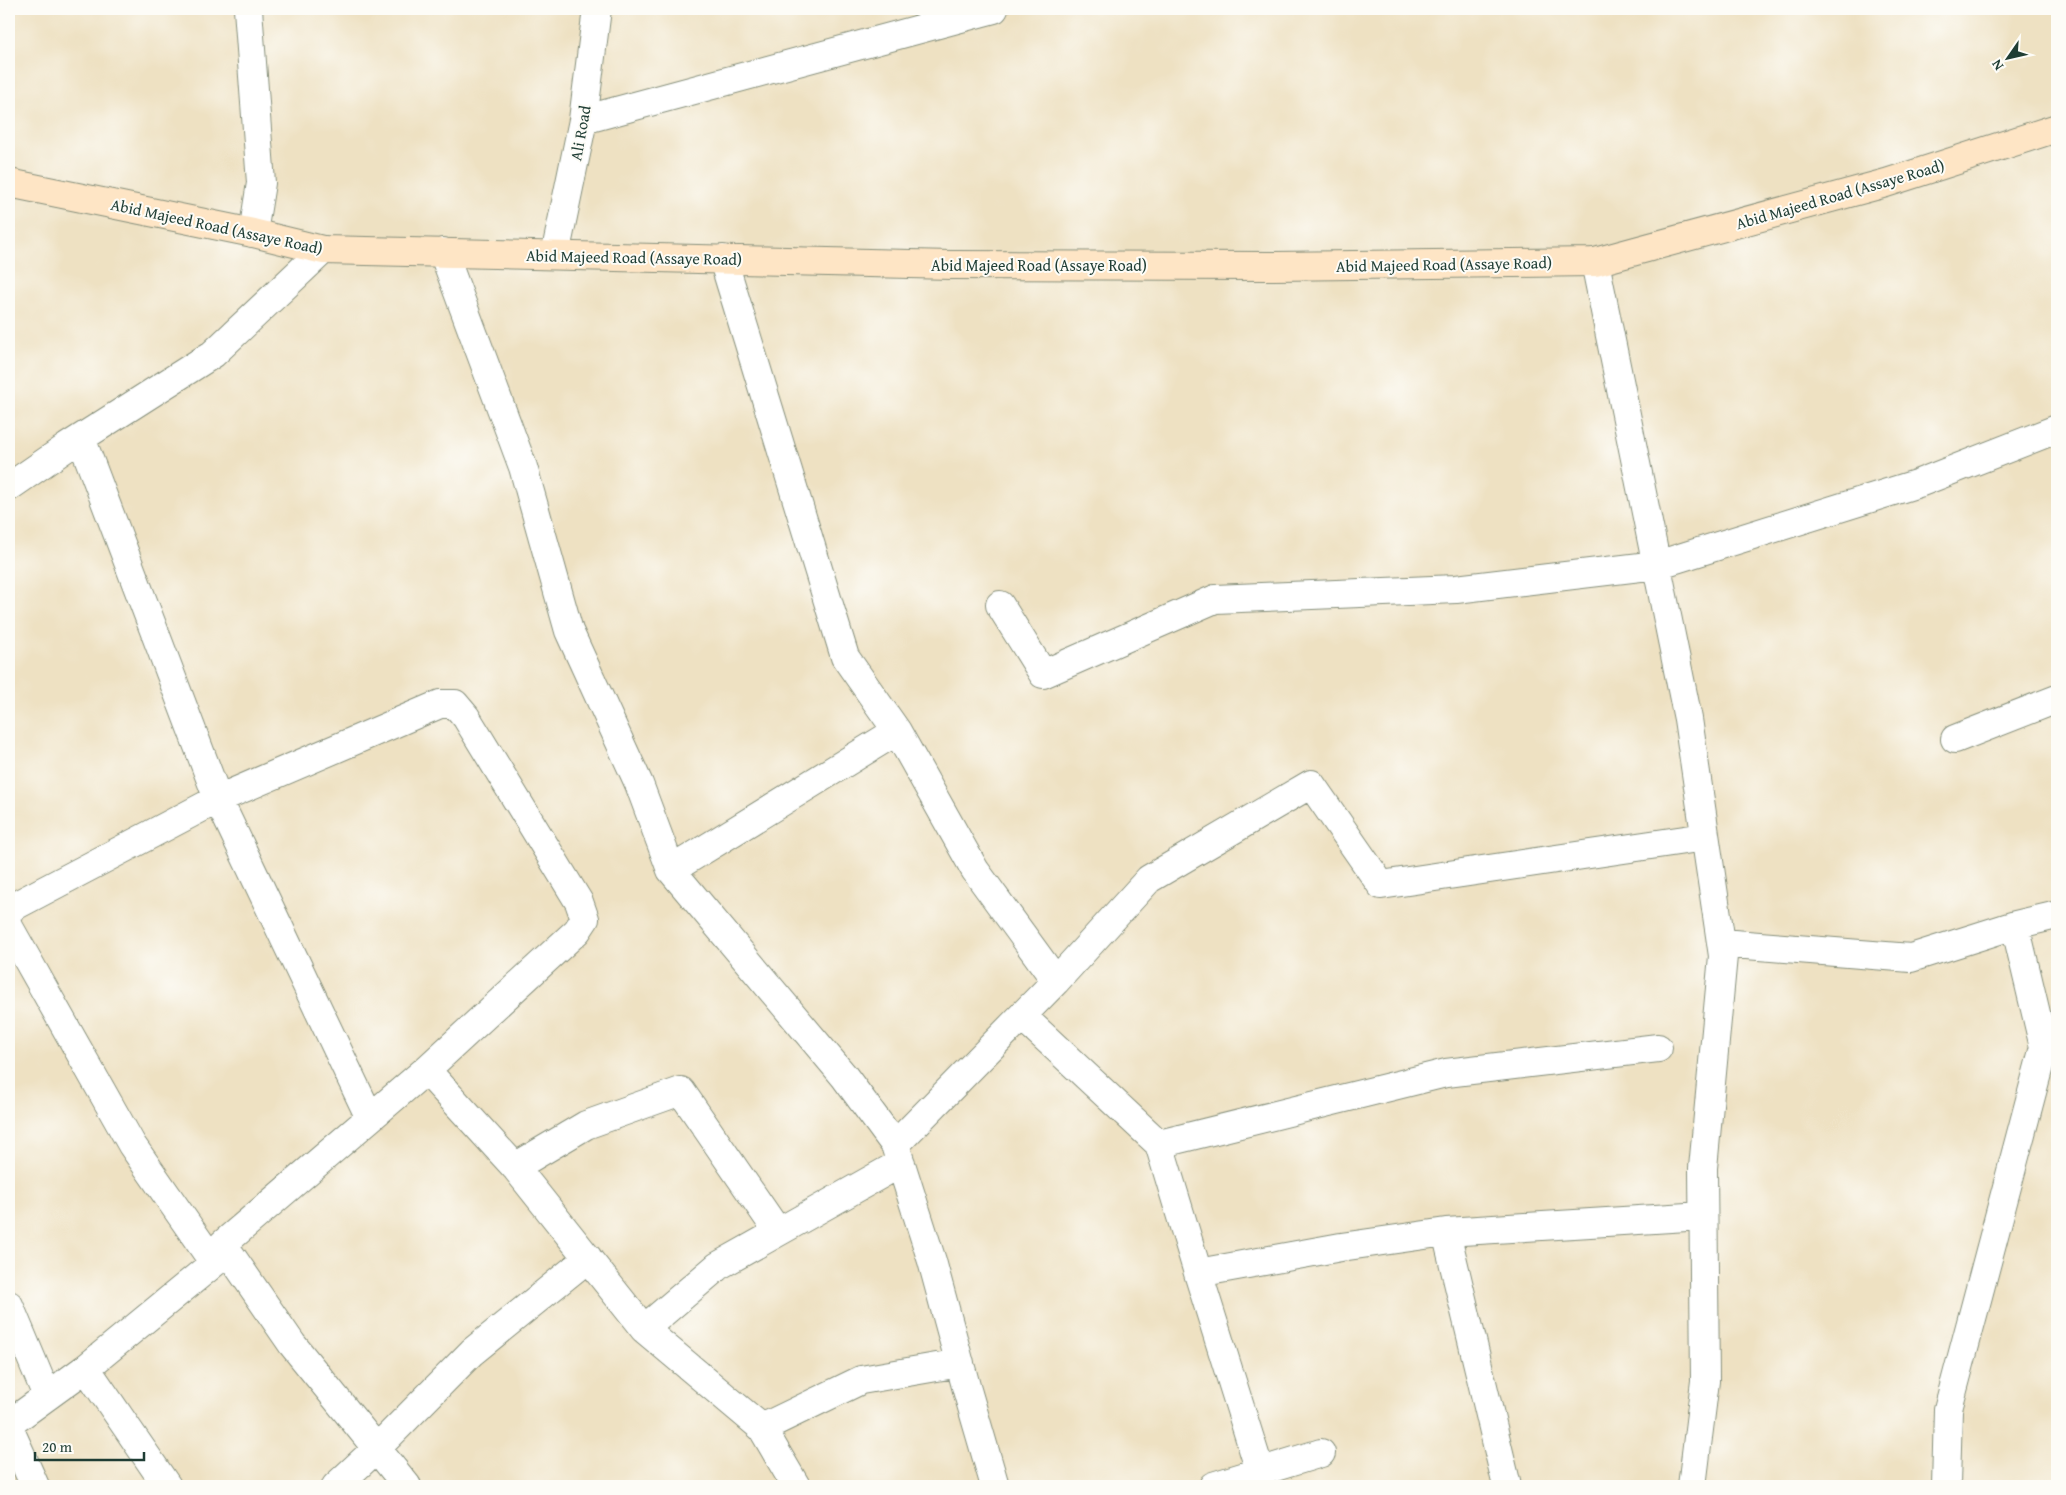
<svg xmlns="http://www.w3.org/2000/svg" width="2066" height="1495" viewBox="0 0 2066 1495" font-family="'Gentium Book Plus',serif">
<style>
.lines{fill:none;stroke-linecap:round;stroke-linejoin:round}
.minor-casing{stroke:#868f7b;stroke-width:30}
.secondary-casing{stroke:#868f7b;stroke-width:30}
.minor{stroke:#fff;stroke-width:28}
.secondary{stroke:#fee5c5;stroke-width:28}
.labels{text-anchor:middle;stroke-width:4;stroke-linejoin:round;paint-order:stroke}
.street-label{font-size:16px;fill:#1f3d34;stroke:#fdfcf7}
</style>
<rect width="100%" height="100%" fill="#fdfcf7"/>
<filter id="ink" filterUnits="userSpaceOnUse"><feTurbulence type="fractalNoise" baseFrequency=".02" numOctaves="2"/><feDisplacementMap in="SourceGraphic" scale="10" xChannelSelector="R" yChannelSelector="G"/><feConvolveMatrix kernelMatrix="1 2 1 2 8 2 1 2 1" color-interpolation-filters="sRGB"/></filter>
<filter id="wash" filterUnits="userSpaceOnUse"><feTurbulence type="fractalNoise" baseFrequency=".0096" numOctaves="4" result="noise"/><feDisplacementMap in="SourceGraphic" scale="20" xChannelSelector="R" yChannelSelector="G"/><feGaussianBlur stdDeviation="1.12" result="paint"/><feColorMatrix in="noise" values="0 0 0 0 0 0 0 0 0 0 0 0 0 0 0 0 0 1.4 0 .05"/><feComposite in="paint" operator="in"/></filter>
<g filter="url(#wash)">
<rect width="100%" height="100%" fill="#eee1c2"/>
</g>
<g filter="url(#ink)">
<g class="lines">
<defs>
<path id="minor" d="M248,9L261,183L253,233
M583,120L994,9
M443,252L523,467L569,631L639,784L671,870L844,1076L895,1145L932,1261L967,1390L995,1486
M555,255L583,120L597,9
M1595,262L1688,719L1723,956L1703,1168L1705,1381L1692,1486
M9,487L67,447L213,354L323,250
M1000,605L1043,674L1215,599L1456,589L1657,565L1919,483L2057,429
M897,731L975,870L1056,981
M1955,739L2057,699
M671,870L897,731L845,657L723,259
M9,909L218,799L81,438
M9,927L132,1145L214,1263
M1721,943L1911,958L2015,925L2057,915
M1022,1016L1159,1144L1446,1073L1658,1048
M426,1070L515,1167L644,1329
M1159,1144L1198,1273L1341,1247L1446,1232L1703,1216
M895,1145L1056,981L1149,879L1311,784L1381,885L1705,837
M515,1167L586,1125L681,1091L778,1232
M1446,1232L1507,1486
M223,1244L292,1344L407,1486
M1198,1273L1260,1471
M9,1305L47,1396
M86,1368L167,1486
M9,1424L86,1368L214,1263L223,1244L426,1070L577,931L585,919L579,902L466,717L455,704H440L218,799L370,1118
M9,1428L35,1486
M762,1428L861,1380L960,1363
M336,1486L376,1449L472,1352L588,1258
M796,1486L762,1428L644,1329L718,1266L901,1163
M1213,1486L1321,1453
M1946,1486L1948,1409L2044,1047L2015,925"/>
<path id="secondary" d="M9,183L253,233L323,250L951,265L1274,266L1595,262L1886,183L2057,128"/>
</defs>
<!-- minor casing -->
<use href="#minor" class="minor-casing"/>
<!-- secondary casing -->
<use href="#secondary" class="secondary-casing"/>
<!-- minor -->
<use href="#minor" class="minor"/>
<!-- secondary -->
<use href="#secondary" class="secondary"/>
</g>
</g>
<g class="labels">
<!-- street labels -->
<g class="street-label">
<text transform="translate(580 133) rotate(-80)" y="6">Ali Road</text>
<text transform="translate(1840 194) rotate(-16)" y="6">Abid Majeed Road (Assaye Road)</text>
<text transform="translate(217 226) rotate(12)" y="6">Abid Majeed Road (Assaye Road)</text>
<text transform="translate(634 257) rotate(1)" y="6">Abid Majeed Road (Assaye Road)</text>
<text transform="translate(1444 264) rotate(-1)" y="6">Abid Majeed Road (Assaye Road)</text>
<text x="1039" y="271">Abid Majeed Road (Assaye Road)</text>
</g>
</g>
<!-- margin -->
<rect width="2066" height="1495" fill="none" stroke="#fdfcf7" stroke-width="30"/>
<!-- north arrow -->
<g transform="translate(2008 58) rotate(236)" stroke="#fdfcf7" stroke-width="4" paint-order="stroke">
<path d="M0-4L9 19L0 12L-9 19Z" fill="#1f3d34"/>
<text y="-8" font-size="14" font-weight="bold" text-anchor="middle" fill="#1f3d34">N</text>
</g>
<!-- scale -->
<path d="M35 1452v8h109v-8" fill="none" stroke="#1f3d34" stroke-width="2.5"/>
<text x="42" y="1452" font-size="15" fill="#1f3d34" stroke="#fdfcf7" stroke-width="4" paint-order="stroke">20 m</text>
</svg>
